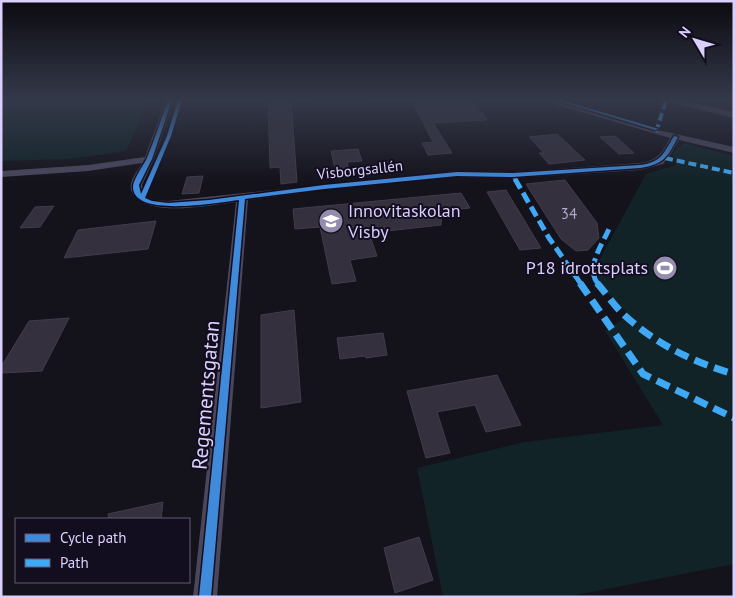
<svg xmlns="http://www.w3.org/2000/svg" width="735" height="598" viewBox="0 0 735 598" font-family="'PT Sans',sans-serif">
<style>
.green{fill:#112327}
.building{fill:#34303d;stroke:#423c4e}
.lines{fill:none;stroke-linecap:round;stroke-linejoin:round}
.minor{fill:#4a475c;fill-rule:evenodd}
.quiet-far2{stroke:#3fa9f5;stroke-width:4;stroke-dasharray:8 4;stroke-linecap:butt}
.quiet-far1{stroke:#3fa9f5;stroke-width:5;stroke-dasharray:11 5;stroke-linecap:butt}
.quiet{stroke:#3fa9f5;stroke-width:7;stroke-dasharray:14 7;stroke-linecap:butt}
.cycleway-casing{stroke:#130e1f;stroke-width:3}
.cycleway{fill:#408adc;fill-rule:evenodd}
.labels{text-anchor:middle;stroke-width:4;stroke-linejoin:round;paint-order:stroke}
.far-street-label{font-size:15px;fill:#dbcffc;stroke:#130e1f}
.number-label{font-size:15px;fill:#b1a7cc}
.poi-label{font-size:18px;fill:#dbcffc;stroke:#130e1f;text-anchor:start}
.near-street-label{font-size:21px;fill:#dbcffc;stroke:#130e1f}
</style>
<rect width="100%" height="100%" fill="#14121b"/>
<!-- green -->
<path class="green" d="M1,100H149L126,151L69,159L1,161Z
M314,100H402V101L315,107Z
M684,143L734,156V564L566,597H443L417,468L525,442L663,425L605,331L629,315C617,301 593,284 597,264L646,174L676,165L672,153Z"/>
<!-- building -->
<path class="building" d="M268,100H291L297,182L281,184L280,167L270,168Z
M412,100H473L487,120L433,123L452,153L428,155L422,143L433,142Z
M557,134L585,160L549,164L539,153H544L529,137Z
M615,136L634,153L619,154L600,137Z
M358,149L362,161L347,162L350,176L337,178L331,151Z
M203,176L199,193L182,194L187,177Z
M565,180L597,223L599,238L588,250L576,251L561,239L526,184Z
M506,190L541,248L520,250L487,192Z
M461,193L470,208L442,211L441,225L369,233L377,256L350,260L356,281L332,284L320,227L295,229L293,209Z
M54,206L40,227L20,228L35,207Z
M156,221L148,249L64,258L78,230Z
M294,310L301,402L261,408V315Z
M69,318L42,371L1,373V367L29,321Z
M383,333L387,355L366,358L365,356L340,359L337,338Z
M497,375L521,425L486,432L475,405L437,412L450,453L426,458L407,391Z
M163,502L161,519H109L108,514Z
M419,537L433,580L395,593L384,548Z"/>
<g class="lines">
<!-- minor -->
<path class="minor" d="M166,100H174L154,159L142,185L146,197L153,200L168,201L457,171L513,172L640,163C657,161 662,153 670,138L547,102L546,100H559L658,130L734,147V153L679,140L670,155L663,164L640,170L513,178L457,177L324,190L248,200L217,597H193L236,202C211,205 150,218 134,195C131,192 130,188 131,184C132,177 138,170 142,163L88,171L1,177V171L88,165L145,157Z
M668,100H682L734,112V118L669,102Z"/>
<!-- quiet-far2 -->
<path class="quiet-far2" d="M656,132L666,100
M665,158L734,173
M513,175L516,180"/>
<!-- quiet-far1 -->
<path class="quiet-far1" d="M515,179L549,238L581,284
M598,284C585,268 602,245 609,229"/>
<!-- quiet -->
<path class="quiet" d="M580,283L643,374L734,418
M597,283C605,292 613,304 622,313C654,343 692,362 734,374"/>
<defs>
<path id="cycleway" d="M168,100H172L152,159L139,185L141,194L167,136L178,100H182L171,136L145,198L152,201L168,203L209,200L324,185L457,172L513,173L640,165C662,162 663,154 674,136L678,137C667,158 664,164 640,168L513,177L457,176L324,189L245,199L211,597H199L239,200C220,202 131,219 133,186C134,178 143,166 147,158C155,139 161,119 168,100Z
M555,100H561L659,129L655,130Z"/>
</defs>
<!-- cycleway casing -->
<use href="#cycleway" class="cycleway-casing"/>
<!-- cycleway -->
<use href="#cycleway" class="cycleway"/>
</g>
<!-- sky -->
<linearGradient id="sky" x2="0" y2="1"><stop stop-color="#0b0a0f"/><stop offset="0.54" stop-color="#34394a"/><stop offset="1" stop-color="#34394a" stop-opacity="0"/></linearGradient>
<rect width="735" height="184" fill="url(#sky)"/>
<!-- icons -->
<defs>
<symbol id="school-disc" viewBox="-11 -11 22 22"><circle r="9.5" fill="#958dad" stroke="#130e1f"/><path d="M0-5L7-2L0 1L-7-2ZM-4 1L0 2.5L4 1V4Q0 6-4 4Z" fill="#fff"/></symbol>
<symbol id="stadium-disc" viewBox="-11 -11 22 22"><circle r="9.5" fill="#958dad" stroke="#130e1f"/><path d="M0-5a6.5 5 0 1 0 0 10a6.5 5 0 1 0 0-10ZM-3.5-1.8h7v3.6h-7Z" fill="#fff"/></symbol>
</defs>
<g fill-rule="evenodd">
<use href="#school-disc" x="317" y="207" width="28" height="28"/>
<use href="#stadium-disc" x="651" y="254" width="28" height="28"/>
</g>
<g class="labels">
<!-- far-street labels -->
<g class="far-street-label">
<text transform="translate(360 170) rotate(-6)" y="5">Visborgsallén</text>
</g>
<!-- number labels -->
<g class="number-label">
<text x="569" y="219">34</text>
</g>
<!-- poi labels -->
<g class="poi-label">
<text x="348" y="217">Innovitaskolan<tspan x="348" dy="21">Visby</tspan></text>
<text x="648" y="274" text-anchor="end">P18 idrottsplats</text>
</g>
<!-- near-street labels -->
<g class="near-street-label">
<text transform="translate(206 395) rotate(-85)" y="7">Regementsgatan</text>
</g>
</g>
<!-- border -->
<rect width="735" height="598" fill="none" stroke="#dbcffc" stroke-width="5"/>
<!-- legend -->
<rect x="15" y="518" width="175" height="65" fill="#130e1f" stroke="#635b77"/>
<rect x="25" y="534" width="25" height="8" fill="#408adc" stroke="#635b77"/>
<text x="60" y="543" font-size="15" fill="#dbcffc">Cycle path</text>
<rect x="25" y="559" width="25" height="8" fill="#3fa9f5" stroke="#635b77"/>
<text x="60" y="568" font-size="15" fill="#dbcffc">Path</text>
<!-- north arrow -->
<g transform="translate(695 40) rotate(308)" stroke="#130e1f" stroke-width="4" paint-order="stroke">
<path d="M0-4L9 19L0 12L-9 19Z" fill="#dbcffc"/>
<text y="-8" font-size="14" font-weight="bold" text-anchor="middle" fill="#dbcffc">N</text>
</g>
</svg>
